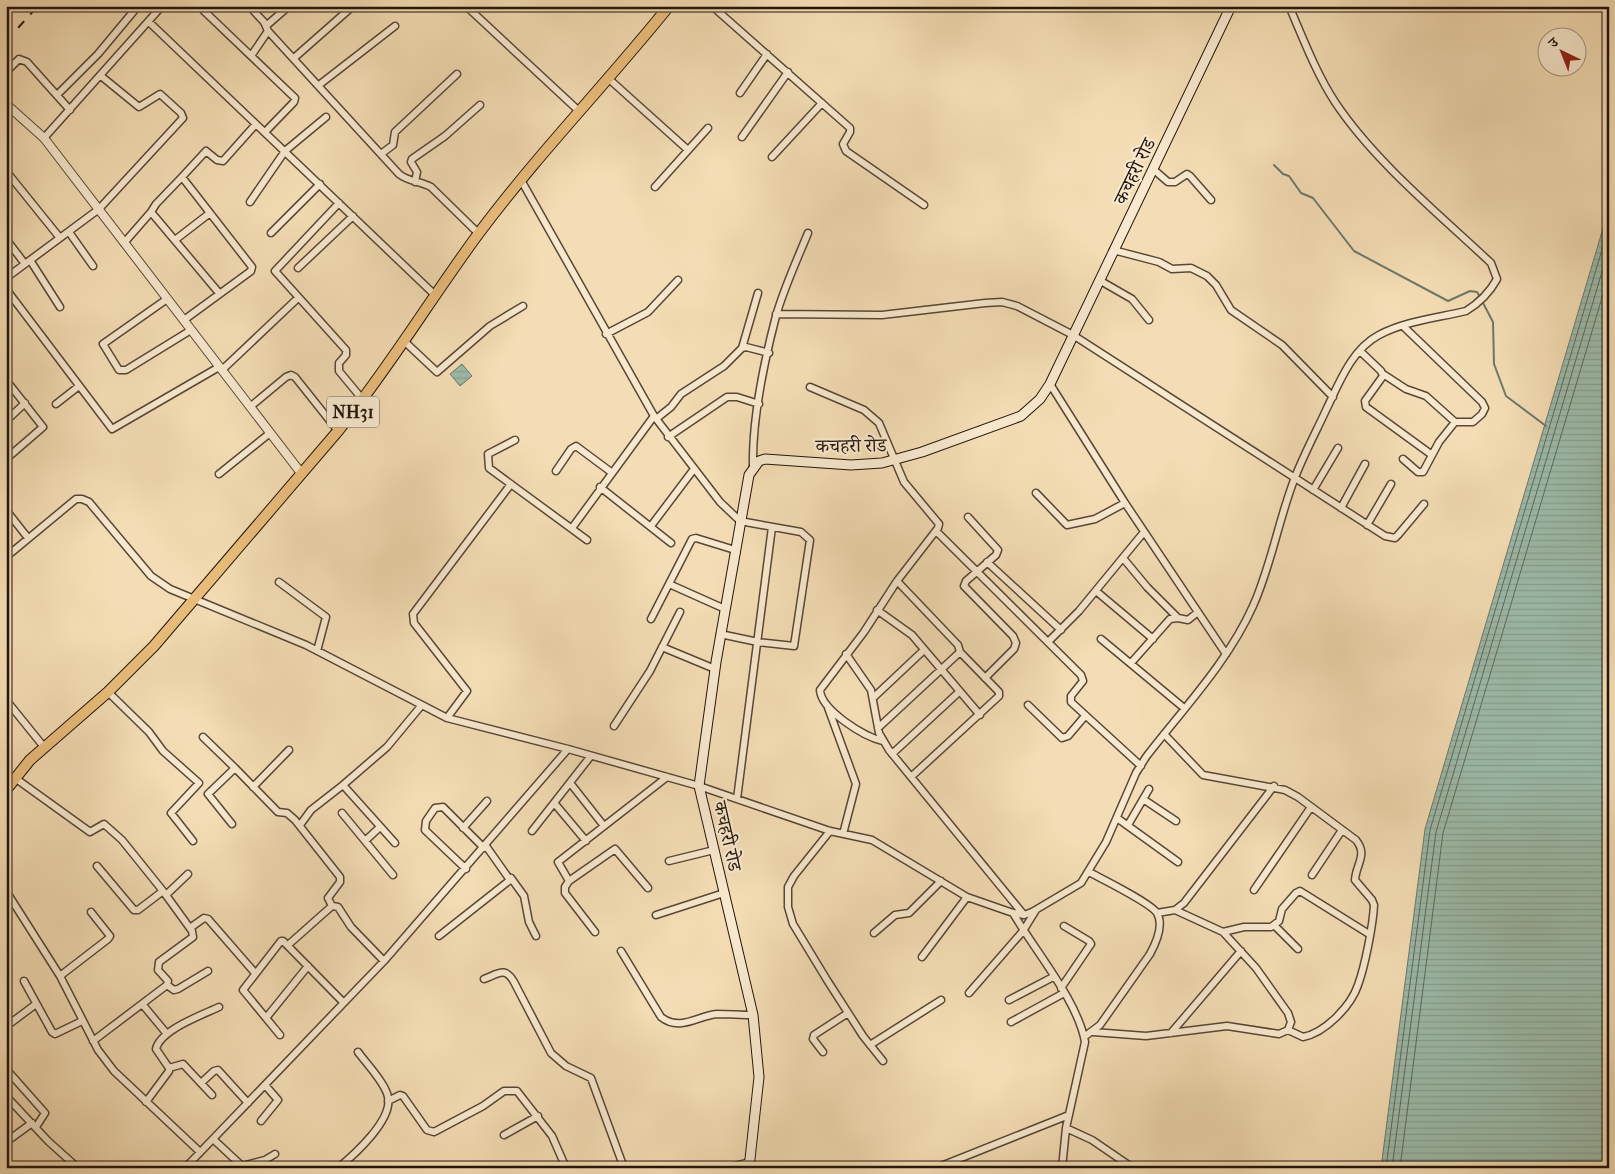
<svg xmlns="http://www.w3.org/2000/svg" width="1615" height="1174" viewBox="0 0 1615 1174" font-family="'IM FELL French Canon','Noto Serif Devanagari',serif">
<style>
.water{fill:url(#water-rules);stroke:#6b796c}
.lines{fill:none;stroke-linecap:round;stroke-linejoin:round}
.shore{stroke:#5e685c;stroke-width:1}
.stream{stroke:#6b796c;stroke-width:2}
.minor-casing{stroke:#564737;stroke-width:9}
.tertiary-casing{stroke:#564737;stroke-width:10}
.secondary-casing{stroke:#21150d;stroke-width:11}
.trunk-casing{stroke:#21150d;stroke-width:12}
.minor{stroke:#f8e9ce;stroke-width:6}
.tertiary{stroke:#f8e9ce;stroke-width:8}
.secondary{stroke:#f8e9ce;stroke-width:9}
.trunk{stroke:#eabe7a;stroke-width:10}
.rail{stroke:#21150d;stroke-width:2;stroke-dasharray:9 9;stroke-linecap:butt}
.labels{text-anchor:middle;stroke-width:4.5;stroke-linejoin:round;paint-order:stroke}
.shield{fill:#f8e9ce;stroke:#625547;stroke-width:1}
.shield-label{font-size:18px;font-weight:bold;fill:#21150d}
.street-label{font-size:19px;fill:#21150d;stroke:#f8e9ce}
</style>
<defs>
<pattern id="water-rules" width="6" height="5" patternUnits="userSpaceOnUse" patternTransform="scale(1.25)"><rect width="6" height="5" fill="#9cbcab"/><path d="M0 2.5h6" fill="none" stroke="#86a192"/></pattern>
</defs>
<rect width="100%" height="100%" fill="#f4ddb4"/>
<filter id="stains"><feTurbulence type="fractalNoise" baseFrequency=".004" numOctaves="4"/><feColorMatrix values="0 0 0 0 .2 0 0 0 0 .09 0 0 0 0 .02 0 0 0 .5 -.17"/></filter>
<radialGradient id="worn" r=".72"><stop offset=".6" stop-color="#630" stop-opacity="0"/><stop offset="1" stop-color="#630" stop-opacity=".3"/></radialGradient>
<!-- water -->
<path class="water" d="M1609,208V1168H1381L1425,829Z
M462,364L472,376L460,386L450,374Z"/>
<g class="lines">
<!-- shore -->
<path class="shore" d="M1386,1168L1430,830L1609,226
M1392,1168L1436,832L1609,248
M1400,1168L1443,833L1609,274"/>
<!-- stream -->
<path class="stream" d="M1274,165L1283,174L1289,176L1301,193L1313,198L1354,251L1448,301L1470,291L1477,292L1480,297
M1482,301L1493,322L1494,364L1506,396L1546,426"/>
<defs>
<path id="minor" d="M249,6L264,22L268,31L399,174C409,182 420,181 431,187L479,234
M466,6L580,112
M712,6L850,128V132L843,144L846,151L924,205
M203,10L295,98L294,102L265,132
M149,22L436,296
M266,26L289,6
M251,56L268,31
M294,58L353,6
M6,72L19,59L27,62L70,110
M609,79L688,150
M319,85L395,26
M740,93L767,54
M57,95L98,54L138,6
M742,137L788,72
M44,138L162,6
M381,154L393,145L395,132L457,74
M772,157L822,103
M1153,169L1168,182H1175L1187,174L1190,176L1211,200
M6,171L60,238
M182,177L156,204L151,212L219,293
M521,180L654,416L720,502L740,521L801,532L810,540L794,646L758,642L720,634
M415,182L417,172L411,162L412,159L445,136L480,105
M655,187L708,128
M250,202L285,151L326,117
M339,203L275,271L346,350V355L339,363V371L363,400
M69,232L93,266
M271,233L320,184
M6,239L25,264
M175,240L210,213
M124,243L151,212
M1113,250L1159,262L1172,269L1191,268L1207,276L1216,285L1231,310L1282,345L1333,397
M30,260L60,307
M298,268L353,216
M6,278L99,209L183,118L181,113L160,94L139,107L101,76
M1099,280L1132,299L1149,320
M6,289L112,429L219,367
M167,299L103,344L119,370H126L191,330
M776,314L882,315L985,303L1002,302L1017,306L1073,335L1385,536L1395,538L1398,535L1424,504
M184,320L251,271L252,267L182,177L206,151L217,160L223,161L256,124
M606,334L648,312L678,280
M404,341L437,372L490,326L523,306
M742,348L758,293
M1360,351L1381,371L1383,376L1365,401L1366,407L1432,455
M222,370L298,298
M1383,374L1406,389L1426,396L1455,422
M6,380L43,427L6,459
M1050,384L1125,503L1226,654
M810,387L864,410L879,423L904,482L939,524L938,528L897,581L864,632L820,690C821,710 864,737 883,741
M56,404L79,386
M250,407L286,377L291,375L295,377L338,431
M656,419L671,407L681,394L724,366L742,348L746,347L769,353
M6,421L25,403
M668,437L727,397H737L759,404
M515,440L488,454L489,468L587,540
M1403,459L1418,472H1423L1439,442L1455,422H1473L1482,414L1485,408L1482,402L1403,326
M753,467C752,420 764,362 776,316C784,288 797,260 808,233
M556,471L571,449L576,446L611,472
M219,474L270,433
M600,487L671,543
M1313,490L1338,448
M1036,493L1067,525L1095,519L1125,503
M1341,508L1365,464
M6,510L28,538
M968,517L998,550L996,555L966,581L964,586L1013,636L1016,643L1014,649L985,678
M1367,525L1391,484
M651,526L694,469
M572,528L654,416
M936,531L1081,675L1083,681L1071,696V702L1141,766
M6,557L76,499H82L89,502L151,576L170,589L306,645L447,718L568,749L699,786L830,831L872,840L967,897L1013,913L1024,915L1032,912L1081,883L1106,842L1136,773L1146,757C1183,709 1228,662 1253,606C1271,566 1278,522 1294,480C1303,456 1316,432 1327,408C1339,383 1352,349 1379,335C1405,321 1437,318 1466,311C1479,303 1490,292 1497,279L1491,263C1439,214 1374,161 1335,102C1316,73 1303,38 1289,6
M1123,558L1147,587L1178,618
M987,562L1061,630
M279,582L326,617L317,651
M669,584L725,609
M1096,591L1153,639
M877,610L912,635L980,715
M651,619L692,539L696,538L735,550
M1101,639L1184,708
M1048,642L1079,611L1144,532
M662,647L715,669
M846,654L871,690L879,733L889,750L1024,915
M1131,663L1170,619L1178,618L1188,620L1198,612
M108,692L149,732L163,751L199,783L171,813L193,841
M873,698L924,650
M6,700L44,747
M827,705L856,784L843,834
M1028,705L1062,738L1068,736L1085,716
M447,718L467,691L414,623L413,614L511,484
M614,726L650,671L680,612
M878,728L960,652L958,645L897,581
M1164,734L1203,775L1285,790L1298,797L1356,840C1368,855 1356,864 1355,880L1372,900L1374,905C1373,925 1365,966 1358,985C1351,1006 1325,1033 1303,1037L1288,1030
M203,737L235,768
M892,754L959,692
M911,777L999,696V692L960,652
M15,778L90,832L104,824L122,840L163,891
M571,784L604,826
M253,787L289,750
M737,799L772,527
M1143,799L1176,821
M555,804L586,841
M342,813L393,875
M1117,818L1178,862
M232,824L208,794L235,768L278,812L287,813L295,820L340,877V882L328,898L332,906L288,945
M300,825L311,810L343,785
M1128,825L1149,789
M463,828L487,801
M532,831L590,757
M830,831L794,876L788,887V907L793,924L827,980L863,1036L883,1061
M365,841L380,827
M395,843L343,785L387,747L421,706
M669,861L714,850
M466,869L425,830L426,821L435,808L443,807L484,848
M1312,875L1342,830
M511,878L524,896L529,922L536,936
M569,881L558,862L667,777
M1254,890L1311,807
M6,891L60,976L98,1050L114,1071L200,1152
M166,895L188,874
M332,906L338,907L351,927L384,961
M1175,910L1223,932L1244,927H1271L1279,921L1282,909L1296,893L1300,891L1369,934
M1013,913C1035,951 1078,1001 1085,1042L1066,1128L1062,1168
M1157,913L1175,910L1184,903L1274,786
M656,915L724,893
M1274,925L1298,949
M190,928L204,918L208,919L255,973
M595,932L565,893V887L569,881L615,849L648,888
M874,933L895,915L909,913L941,881
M439,936L510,880L486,846
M621,951L661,1017C680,1032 697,1016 717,1014C729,1014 741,1015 753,1015
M922,957L967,897
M60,976L108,939L110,936L91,912
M484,979C498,974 505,966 514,982L551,1053L566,1066L591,1078L624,1168
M24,981L52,1032L55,1034L82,1021
M167,985L174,990L178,989L208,971
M1061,988L1091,944L1089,941L1064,926
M969,993L1023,931L1036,910
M1009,1000L1053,977
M143,1005L167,1034
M266,1018L308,966
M1011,1022L1064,993
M8,1025L36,1004
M1093,1032L1146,1036L1227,1026L1279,1034L1288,1030L1291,1022L1288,1013L1256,968L1223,932
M1171,1033L1241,951
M280,1035L243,990L281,941H283L343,1002
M1084,1037L1100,1025L1150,954C1156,943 1164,925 1157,913C1151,903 1102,879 1089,872
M93,1041L167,985L168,981L158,970L159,962L193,937L192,931L163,891L138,910H134L97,866
M870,1045L941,1000
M823,1052L813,1039L814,1035L848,1013
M169,1068L183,1064L212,1095
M6,1069L45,1113L36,1127
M201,1083L214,1071L218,1070L248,1103
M6,1096L48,1141L78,1168
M388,1101L400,1095L403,1096L427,1130L434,1132L483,1106L504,1091H517L552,1136L566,1168
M146,1102L169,1071V1068L156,1049C160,1030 202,1015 219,1007
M261,1121L278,1100L265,1085
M1066,1128L1092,1140L1133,1168
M504,1135L538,1116
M213,1139L242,1166L265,1160L275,1154
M6,1142L32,1123
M400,1167V1168
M185,1168L384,961L568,749
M338,1168C354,1155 393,1120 388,1097C386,1084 366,1063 358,1052
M726,1168L750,1162
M936,1168L1069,1115"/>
<path id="tertiary" d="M6,104L44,138L301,473"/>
<path id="secondary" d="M749,1168L759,1077L753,1015L699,786L716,662L749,475L759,461L765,459L851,465L882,463L922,452L1021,416L1040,399L1050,384L1231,6"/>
<path id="trunk" d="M6,790L30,760L108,692L154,646L338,431C389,368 431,298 479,233C538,154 607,83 669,6"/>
</defs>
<!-- minor casing -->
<use href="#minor" class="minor-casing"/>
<!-- tertiary casing -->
<use href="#tertiary" class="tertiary-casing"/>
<!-- secondary casing -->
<use href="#secondary" class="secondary-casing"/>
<!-- trunk casing -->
<use href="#trunk" class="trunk-casing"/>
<!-- minor -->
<use href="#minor" class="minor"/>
<!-- tertiary -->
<use href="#tertiary" class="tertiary"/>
<!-- secondary -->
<use href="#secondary" class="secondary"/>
<!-- trunk -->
<use href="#trunk" class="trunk"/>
<!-- rail -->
<path class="rail" d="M6,41L38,6"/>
</g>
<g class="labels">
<!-- shield labels -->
<rect class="shield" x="327" y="396.5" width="52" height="31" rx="4"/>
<g class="shield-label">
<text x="353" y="418">NH31</text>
</g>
<!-- street labels -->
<g class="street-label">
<text transform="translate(1134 171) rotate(-64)" y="7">कचहरी रोड</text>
<text transform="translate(851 445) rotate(-1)" y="7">कचहरी रोड</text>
<text transform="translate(728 836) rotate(77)" y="7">कचहरी रोड</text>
</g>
</g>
<!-- margin -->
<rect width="1615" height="1174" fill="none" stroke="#f4ddb4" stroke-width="25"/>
<rect x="8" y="8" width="1600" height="1159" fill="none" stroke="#21150d" stroke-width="2.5"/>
<rect x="12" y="12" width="1590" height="1149" fill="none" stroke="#21150d"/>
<!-- north arrow -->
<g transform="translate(1562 52) rotate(317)"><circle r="24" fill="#f8e9ce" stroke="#a29481"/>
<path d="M0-4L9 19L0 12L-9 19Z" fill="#8f2418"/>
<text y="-8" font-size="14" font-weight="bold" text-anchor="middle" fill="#21150d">उ</text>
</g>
<rect width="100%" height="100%" filter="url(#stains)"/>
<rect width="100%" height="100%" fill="url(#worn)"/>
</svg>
